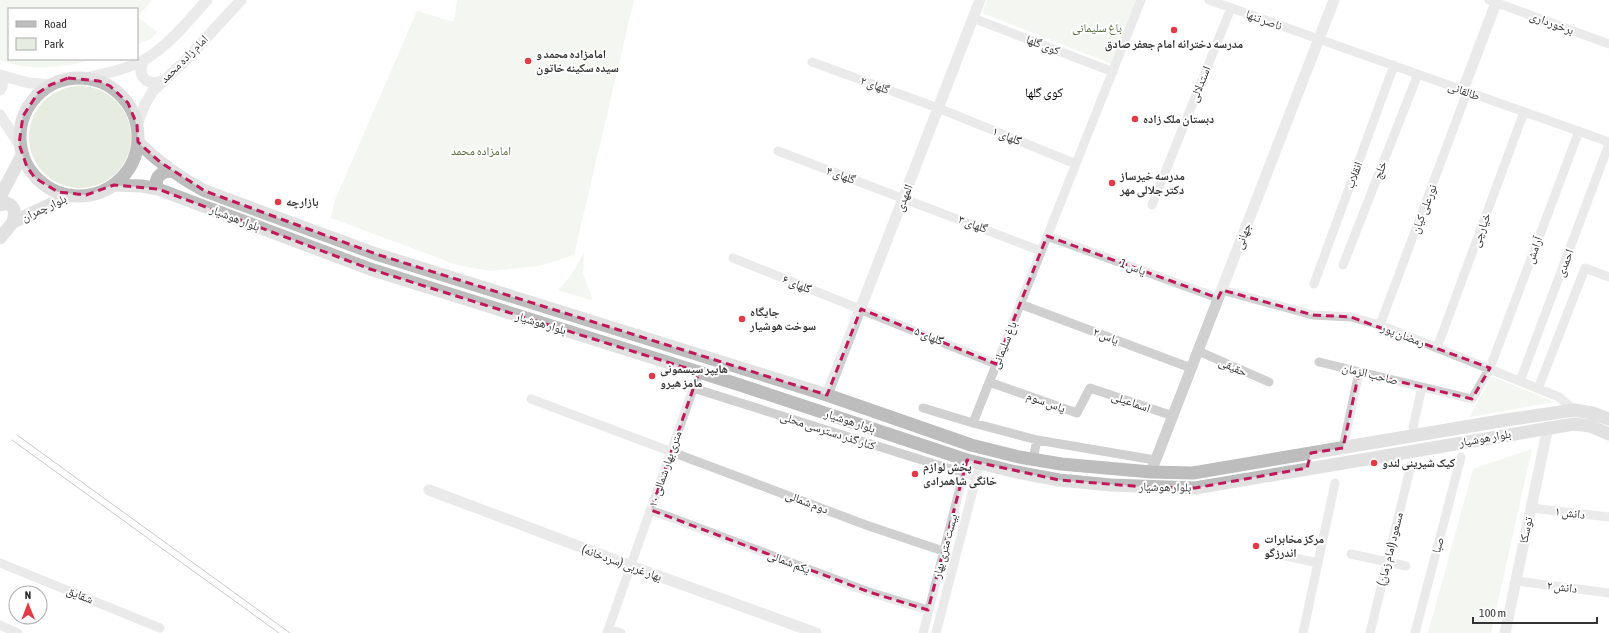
<svg xmlns="http://www.w3.org/2000/svg" width="1609" height="633" viewBox="0 0 1609 633" font-family="'Asap Condensed','Noto Naskh Arabic',sans-serif">
<style>
.green{fill:#e6ecdf}
.lines{fill:none;stroke-linecap:round;stroke-linejoin:round}
.minor{stroke:#d0d0d0;stroke-width:9}
.tertiary{stroke:#d0d0d0;stroke-width:11}
.secondary{stroke:#bdbdbd;stroke-width:13}
.tram{stroke:#888;stroke-width:1}
.marked{fill:none;stroke:#c2185b;stroke-width:3;stroke-dasharray:8 5;stroke-linejoin:round}
.poi-dot{fill:#e63946;stroke:#fff;stroke-width:1.5}
.labels{text-anchor:middle;stroke-width:4;stroke-linejoin:round;paint-order:stroke}
.street-label{font-size:12px;fill:#333;stroke:#fff}
.park-label{font-size:12px;fill:#56703f;stroke:#fff}
.poi-label{font-size:12px;font-weight:bold;fill:#333;stroke:#fff;text-anchor:start}
.neighbourhood-label{font-size:13px;fill:#000;stroke:#fff}
</style>
<rect width="100%" height="100%" fill="#fff"/>
<!-- green -->
<path class="green" d="M0,0H152L138,17L157,32L151,39L137,44V9H9V59H95C65,68 30,72 0,60Z
M457,0H634L574,255L539,266L491,271L457,265L331,218L335,200L417,11L454,22Z
M987,0H1137L1112,64L982,13Z
M29 137a51 51 0 1 1 102 0a51 51 0 1 1-102 0Z
M584,251L583,273L593,301L558,290C570,279 577,266 584,251Z
M1491,376L1554,402L1470,417Z
M1532,449L1491,633H1428L1473,469Z"/>
<g class="lines">
<!-- minor -->
<path class="minor" d="M1209,0L1609,142
M1489,0L1609,44
M973,18L1113,72
M812,62L938,108L1076,164
M778,151L1041,251
M1152,205L1231,8
M1047,236L1218,298
M733,258L996,364
M1343,265L1418,74
M1314,284L1394,65
M1222,290L1313,315L1351,317L1380,325L1559,397L1574,410
M1020,304L1191,368
M1380,325L1467,92
M1437,348L1524,112
M1198,351L1269,382
M1319,362L1472,399L1490,368L1579,131
M1520,381L1609,144
M989,382L1077,413L1090,388L1173,416
M693,388L976,477
M1538,389L1585,268L1609,277
M531,399L866,525L943,551
M923,408L973,423L1037,440L1155,460
M973,423L1141,0
M1413,427L1422,387
M1343,448L1359,372
M1033,459L1037,440
M1531,508L1609,517
M651,510L869,592L928,610
M1277,554L1318,563
M1351,554L1406,566
M0,563L160,628
M1516,581L1609,593
M0,625L18,633
M609,629L621,633
M607,633L699,372
M923,633L967,460
M936,633L980,463
M1303,633L1335,483
M1370,633L1411,465
M1415,633L1461,457"/>
<!-- tertiary -->
<path class="tertiary" d="M144,60C136,76 146,86 162,81
M0,75L29,83L50,85
M0,76C2,80 4,86 0,90
M87,78C106,73 125,70 142,61C168,47 188,21 207,0
M1463,90L1497,0
M0,115L19,144
M137,125L145,104L153,91L185,61L241,0
M827,395L980,0
M1151,472L1334,0
M429,490L631,566L816,633
M1505,633L1548,427"/>
<!-- secondary -->
<path class="secondary" d="M20 137a59 59 0 1 1 118 0a59 59 0 1 1-118 0Z
M138,142C158,162 180,178 205,191L376,254L827,395L971,445L1019,457L1061,464L1151,472L1193,473L1506,420L1574,410L1592,413L1609,419
M114,185L142,186L158,189L370,269L737,384L967,460L1016,472L1059,480L1111,485L1195,488L1574,424L1590,426L1609,434
M158,189C152,178 163,169 174,172
M0,197L22,155
M0,205L7,203C16,207 15,214 13,222
M0,238L13,222L71,195"/>
<!-- tram -->
<path class="tram" d="M17,435L290,633
M12,440L279,633"/>
</g>
<!-- marked area -->
<path d="M0 0H1609V633H0ZM68,78L99,81L110,86L128,103L137,125L138,142L160,162L205,191L376,254L827,395L861,309L996,364L1047,236L1218,298L1222,290L1313,315L1351,317L1490,368L1472,399L1359,372L1343,448L1311,453L1307,468L1195,488L1145,487L1059,480L967,460L928,610L869,592L651,510L699,372L370,269L158,189L114,185L86,195L58,192L35,178L27,167L19,144L23,116L38,93L50,85Z" fill="#fff" fill-opacity=".55" fill-rule="evenodd"/>
<path class="marked" d="M68,78L99,81L110,86L128,103L137,125L138,142L160,162L205,191L376,254L827,395L861,309L996,364L1047,236L1218,298L1222,290L1313,315L1351,317L1490,368L1472,399L1359,372L1343,448L1311,453L1307,468L1195,488L1145,487L1059,480L967,460L928,610L869,592L651,510L699,372L370,269L158,189L114,185L86,195L58,192L35,178L27,167L19,144L23,116L38,93L50,85Z"/>
<!-- markers -->
<g class="poi-dot">
<circle cx="1174" cy="30" r="4"/>
<circle cx="528" cy="61" r="4"/>
<circle cx="1135" cy="119" r="4"/>
<circle cx="1112" cy="183" r="4"/>
<circle cx="278" cy="202" r="4"/>
<circle cx="742" cy="319" r="4"/>
<circle cx="652" cy="376" r="4"/>
<circle cx="1374" cy="463" r="4"/>
<circle cx="915" cy="474" r="4"/>
<circle cx="1256" cy="546" r="4"/>
</g>
<g class="labels">
<!-- street labels -->
<g class="street-label">
<text transform="translate(1264 20) rotate(20)" y="4">ناصر تنها</text>
<text transform="translate(1552 23) rotate(20)" y="4">برخورداری</text>
<text transform="translate(1043 45) rotate(21)" y="4">کوی گلها</text>
<text transform="translate(184 59) rotate(-45)" y="4">امام زاده محمد</text>
<text transform="translate(1200 84) rotate(-68)" y="4">استدلالی</text>
<text transform="translate(875 85) rotate(20)" y="4">گلهای ۲</text>
<text transform="translate(1464 91) rotate(20)" y="4">طالقانی</text>
<text transform="translate(1007 136) rotate(22)" y="4">گلهای ۱</text>
<text transform="translate(1380 170) rotate(-69)" y="4">خلج</text>
<text transform="translate(841 175) rotate(20)" y="4">گلهای ۴</text>
<text transform="translate(1354 175) rotate(-70)" y="4">انقلاب</text>
<text transform="translate(904 198) rotate(-69)" y="4">المهدی</text>
<text transform="translate(44 208) rotate(-25)" y="4">بلوار چمران</text>
<text transform="translate(1424 209) rotate(-69)" y="4">نورعلی کیان</text>
<text transform="translate(235 218) rotate(21)" y="4">بلوار هوشیار</text>
<text transform="translate(973 224) rotate(21)" y="4">گلهای ۳</text>
<text transform="translate(1481 230) rotate(-70)" y="4">خیارچی</text>
<text transform="translate(1243 236) rotate(-69)" y="4">جهانی</text>
<text transform="translate(1534 250) rotate(-70)" y="4">آرامش</text>
<text transform="translate(1565 263) rotate(-69)" y="4">احمدی</text>
<text transform="translate(1133 267) rotate(20)" y="4">یاس 1</text>
<text transform="translate(797 284) rotate(22)" y="4">گلهای ۶</text>
<text transform="translate(541 323) rotate(17)" y="4">بلوار هوشیار</text>
<text transform="translate(1403 335) rotate(21)" y="4">رمضان پور</text>
<text transform="translate(929 336) rotate(22)" y="4">گلهای ۵</text>
<text transform="translate(1106 336) rotate(21)" y="4">یاس ۲</text>
<text transform="translate(1004 345) rotate(-68)" y="4">باغ سلیمانی</text>
<text transform="translate(1233 367) rotate(24)" y="4">حقیقی</text>
<text transform="translate(1370 374) rotate(14)" y="4">صاحب الزمان</text>
<text transform="translate(1046 402) rotate(20)" y="4">یاس سوم</text>
<text transform="translate(1131 402) rotate(19)" y="4">اسماعیلی</text>
<text transform="translate(850 421) rotate(18)" y="4">بلوار هوشیار</text>
<text transform="translate(828 431) rotate(18)" y="4">کنار گذر دسترسی محلی</text>
<text transform="translate(1485 438) rotate(-10)" y="4">بلوار هوشیار</text>
<text transform="translate(665 469) rotate(-71)" y="4">۱۰ متری بهار شمالی</text>
<text transform="translate(1165 487) rotate(1)" y="4">بلوار هوشیار</text>
<text transform="translate(807 502) rotate(21)" y="4">دوم شمالی</text>
<text transform="translate(1570 513) rotate(7)" y="4">دانش ۱</text>
<text transform="translate(1526 530) rotate(-78)" y="4">توسکا</text>
<text transform="translate(1438 545) rotate(-75)" y="4">صبا</text>
<text transform="translate(945 546) rotate(-75)" y="4">بیست متری بهار</text>
<text transform="translate(1390 549) rotate(-76)" y="4">مسعود (امام زمان)</text>
<text transform="translate(789 562) rotate(21)" y="4">یکم شمالی</text>
<text transform="translate(622 563) rotate(20)" y="4">بهار غربی (سردخانه)</text>
<text transform="translate(1562 587) rotate(7)" y="4">دانش ۲</text>
<text transform="translate(80 595) rotate(22)" y="4">شقایق</text>
</g>
<!-- park labels -->
<g class="park-label">
<text x="1097" y="32">باغ سلیمانی</text>
<text x="481" y="155">امامزاده محمد</text>
</g>
<!-- poi labels -->
<g class="poi-label">
<text x="1174" y="48" text-anchor="middle">مدرسه دخترانه امام جعفر صادق</text>
<text x="536" y="58">امامزاده محمد و<tspan x="536" dy="14">سیده سکینه خاتون</tspan></text>
<text x="1143" y="123">دبستان ملک زاده</text>
<text x="1120" y="180">مدرسه خیرساز<tspan x="1120" dy="14">دکتر جلالی مهر</tspan></text>
<text x="286" y="206">بازارچه</text>
<text x="750" y="316">جایگاه<tspan x="750" dy="14">سوخت هوشیار</tspan></text>
<text x="660" y="373">هایپر سیسمونی<tspan x="660" dy="14">مامز هیرو</tspan></text>
<text x="1382" y="467">کیک شیرینی لندو</text>
<text x="923" y="471">پخش لوازم<tspan x="923" dy="14">خانگی شاهمرادی</tspan></text>
<text x="1264" y="543">مرکز مخابرات<tspan x="1264" dy="14">اندرزگو</tspan></text>
</g>
<!-- neighbourhood labels -->
<g class="neighbourhood-label">
<text x="1044" y="97">کوی گلها</text>
</g>
</g>
<!-- legend -->
<rect x="8" y="8" width="130" height="52" fill="#ffffff" stroke="#adadad"/>
<rect x="16" y="21" width="20" height="6" fill="#bdbdbd" stroke="#adadad"/>
<text x="44" y="28" font-size="12" fill="#333333">Road</text>
<rect x="16" y="38" width="20" height="12" fill="#e6ecdf" stroke="#adadad"/>
<text x="44" y="48" font-size="12" fill="#333333">Park</text>
<!-- north arrow -->
<g transform="translate(28 605) rotate(359)"><circle r="19" fill="#ffffff" stroke="#adadad"/>
<path d="M0-3L7 15L0 10L-7 15Z" fill="#e63946"/>
<text y="-6" font-size="11" font-weight="bold" text-anchor="middle" fill="#333333">N</text>
</g>
<!-- scale -->
<path d="M1473 617v6h124v-6" fill="none" stroke="#333333" stroke-width="2"/>
<text x="1479" y="617" font-size="12" fill="#333333" stroke="#ffffff" stroke-width="3" paint-order="stroke">100 m</text>
</svg>
